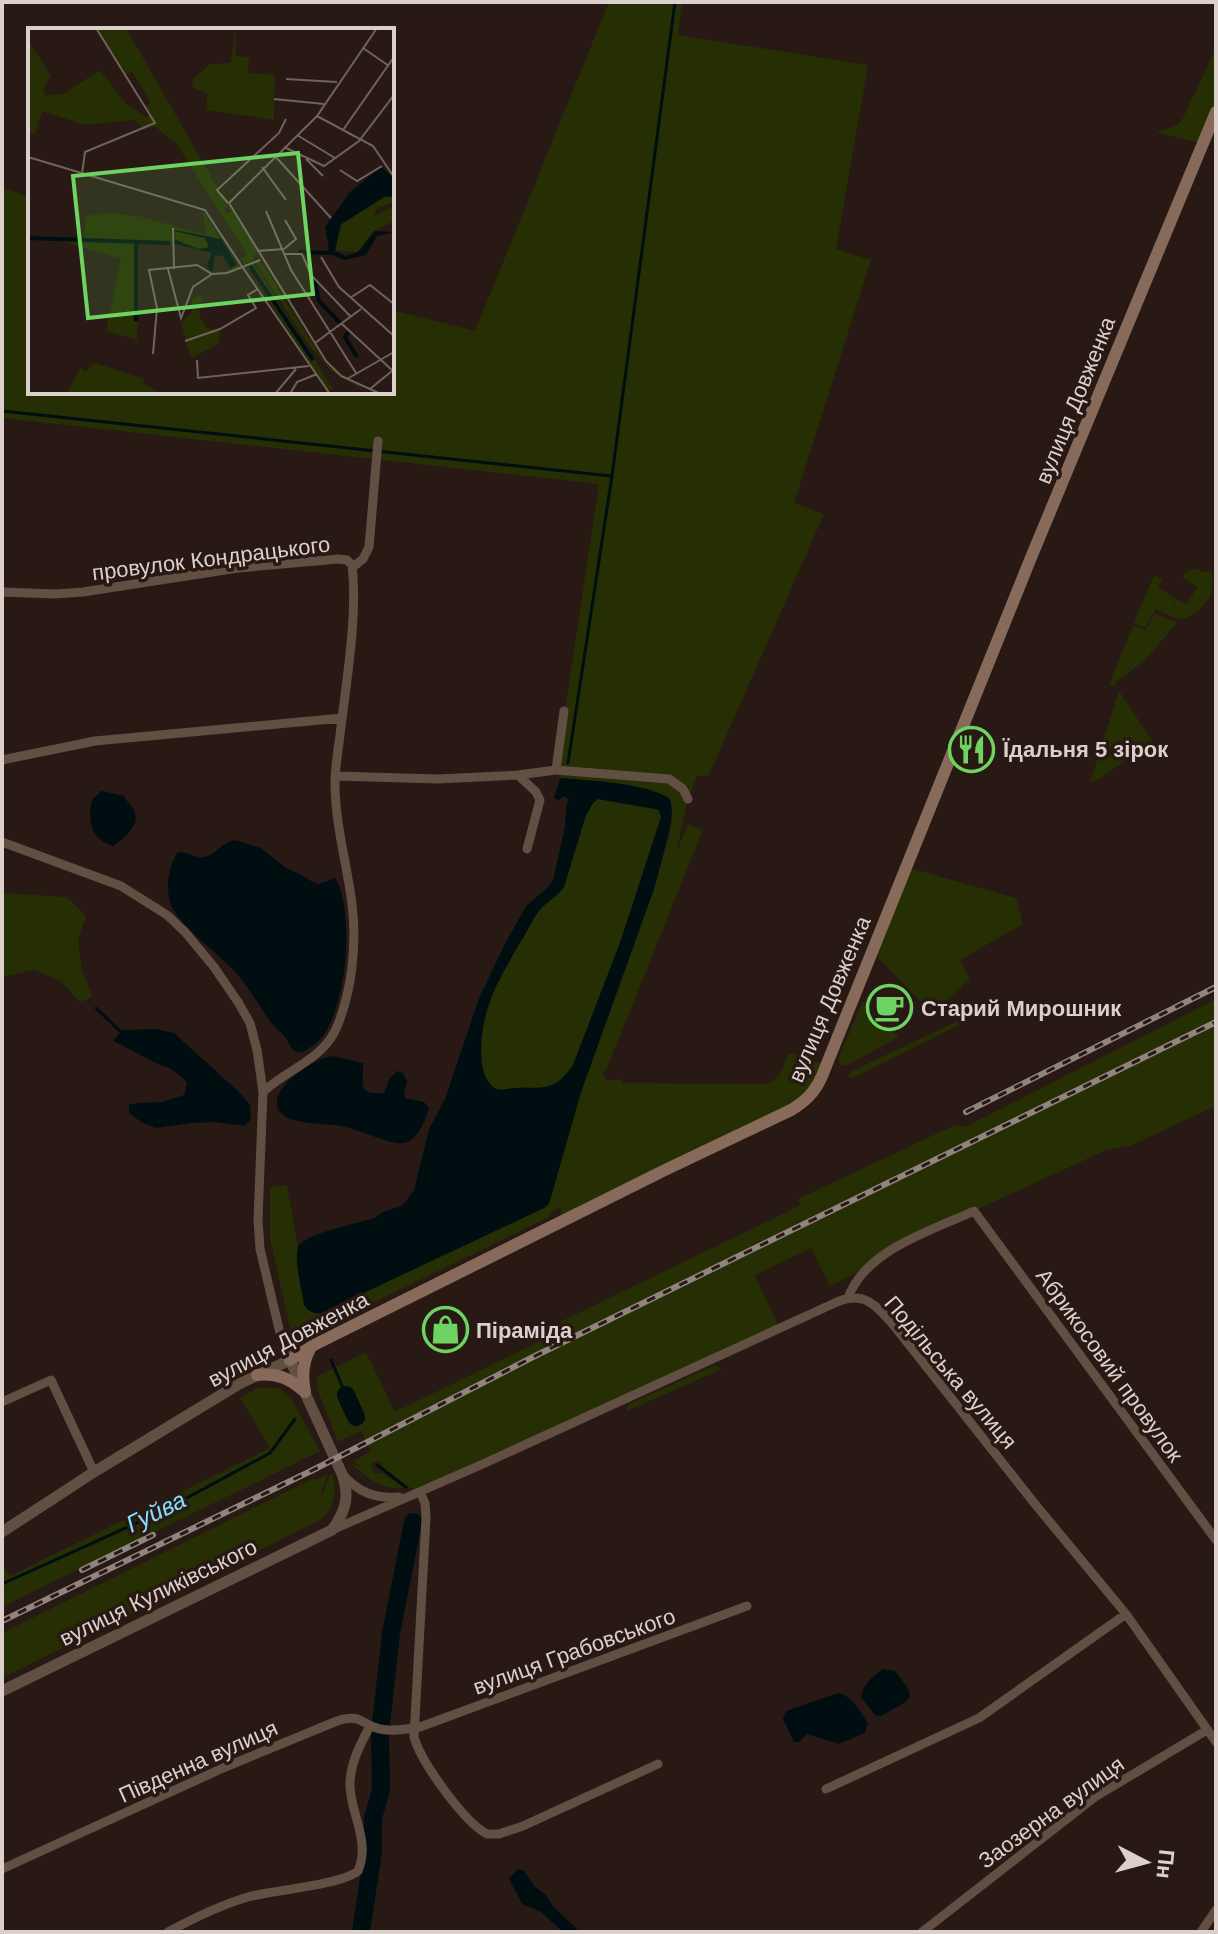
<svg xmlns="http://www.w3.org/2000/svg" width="1218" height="1934" viewBox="0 0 1218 1934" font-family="Arial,sans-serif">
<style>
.green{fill:#262e03}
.water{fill:#000e12;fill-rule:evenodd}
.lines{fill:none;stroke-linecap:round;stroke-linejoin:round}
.stream{stroke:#000e12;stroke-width:3}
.river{stroke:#000e12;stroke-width:18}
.minor{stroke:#624f44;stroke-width:9}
.tertiary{stroke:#624f44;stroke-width:11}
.secondary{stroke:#886a5a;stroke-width:12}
.rail-casing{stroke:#91847f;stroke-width:6}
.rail{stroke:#281914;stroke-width:3;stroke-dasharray:9;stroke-linecap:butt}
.labels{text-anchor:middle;stroke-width:7;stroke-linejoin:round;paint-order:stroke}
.street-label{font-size:22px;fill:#dbd0cc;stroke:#281914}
.poi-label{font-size:22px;font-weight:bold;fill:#dbd0cc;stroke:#281914;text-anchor:start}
.water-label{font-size:24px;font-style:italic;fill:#82e1fc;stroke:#281914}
.inset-river{fill:none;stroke:#000e12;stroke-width:4}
.inset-road{fill:none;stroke:#70625e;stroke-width:2}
.view{fill:#6ed361;fill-opacity:0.15;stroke:#6ed361;stroke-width:4}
.inset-edge{fill:none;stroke:#dbd0cc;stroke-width:4}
</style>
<rect width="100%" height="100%" fill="#281914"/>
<!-- green -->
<path class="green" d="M609,2H682L678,35L868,65L836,249L871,260L794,503L824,514L709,775L697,776L688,799L676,853L688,824L703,830L606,1070L603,1071L606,1081L621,1079L622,1083L768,1084L779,1076L789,1053L826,1065L809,1097L558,1224L562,1206L551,1212L549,1217L297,1340L292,1338L270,1238V1187L287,1185L298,1247V1251L315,1314L321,1313L544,1208L550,1200L581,1092L654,889L668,839L672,820V813L668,797L665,796L615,784L560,778L556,770L599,484L2,418V188L30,197V392H392V310L475,331Z
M1216,48V112L1203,144L1156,132L1176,126L1182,120Z
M1195,568L1203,572L1211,570C1218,595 1203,611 1181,620L1157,610L1159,605L1145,628L1134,623L1154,575L1162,579L1158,587L1176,599L1171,612L1177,599L1187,604L1197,587L1182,577L1186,572Z
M1155,614L1177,622L1176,624L1145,660L1117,681L1114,686L1109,685L1133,625L1145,630Z
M1119,691L1153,742L1099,779L1090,782Z
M598,799L655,809L658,810L661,818L621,940L573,1065C555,1093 543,1087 515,1088C506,1089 499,1093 492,1086C477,1073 481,1039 484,1022C490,993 505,969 519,944C526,934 531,922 538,912C546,902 557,897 564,887L586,815L593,803Z
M906,867L1016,898L1023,924L960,960L970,979L932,1014L872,951Z
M2,893L67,897L86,916L78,941L82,970L92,997L80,1002L59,980L34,970L2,977Z
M1216,999V1106L1130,1146L1106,1150L905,1243L867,1268L830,1286L811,1248L755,1275L779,1327L420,1492C404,1485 388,1475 378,1460L371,1464L374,1473L377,1474L381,1472L404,1488C382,1491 366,1477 350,1463L367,1468L352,1462L371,1451L361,1431L338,1442L318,1391L316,1377L366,1352L395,1412L538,1342L535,1334L801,1205L798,1199L957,1124L964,1127L973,1123Z
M863,1001L873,1008L870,1014L899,1037L848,1065H843L839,1062L838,1059Z
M962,1019L964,1020L963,1023L854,1077L849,1078L848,1076L852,1071Z
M715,1365L722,1369L627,1411V1408L629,1404Z
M266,1387L280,1389L292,1400L320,1451L2,1607V1564L10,1576L270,1448L240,1398L256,1389Z
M331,1472C338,1490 335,1506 322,1519L2,1678V1633L314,1478L315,1480L328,1474L321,1493L323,1494Z"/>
<!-- water -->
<path class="water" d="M560,778C590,781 645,782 670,799L672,809L670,829L654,889L581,1092L549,1204L544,1208L321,1313C313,1314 308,1311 304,1305C302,1291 294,1260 298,1247C304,1233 360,1223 375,1218L381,1213L403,1205L414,1190L429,1129L445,1099L479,998L506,942L526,906L547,888L553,880L565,827L566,806L569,799L564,796L559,800L554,798ZM598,799L655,809L659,810L661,817L621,940L573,1065C555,1092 543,1087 515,1088C506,1088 499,1093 492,1086C477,1073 481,1039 484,1022C490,993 505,969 519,944C526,934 531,922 538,912C546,902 557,897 564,887L586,815L593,803Z
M101,791L124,796C126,802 134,807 135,813C140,827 122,839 113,846C91,840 87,820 92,800Z
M235,840L261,848L286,868L302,875L311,881L319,884L335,878C356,911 347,1022 314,1045C309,1048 304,1053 297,1052C291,1050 289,1043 286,1038C281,1032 274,1027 269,1020C259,1005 250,989 238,975C221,955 179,926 171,905C165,888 168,866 178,852C187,851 195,859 205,857C217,854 222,842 235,840Z
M156,1029L174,1033L240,1093L250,1105L251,1114L250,1120L245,1126L215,1122L192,1123L156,1128L141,1122L129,1113V1105L137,1103L162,1102L184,1095L187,1083C171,1065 167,1069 148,1059C136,1053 125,1046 113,1041L123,1030Z
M333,1056L363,1063C364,1084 355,1095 384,1093L390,1078L397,1071L403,1073L407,1082L404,1093L405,1098L424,1102L429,1108C426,1120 418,1139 405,1143C392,1146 356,1128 340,1126C325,1123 290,1125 280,1112C264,1090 315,1057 333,1056Z
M883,1669L895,1671C921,1703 910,1698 881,1716L875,1715L861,1697C863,1683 873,1677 883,1669Z
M838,1693C853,1696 861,1712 868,1724L865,1733L839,1744L807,1734L799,1742H794L783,1719L786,1711Z
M518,1869L524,1871L535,1887L545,1894L553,1906L580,1932H563L541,1912L522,1904L509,1879Z"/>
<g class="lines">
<!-- stream -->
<path class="stream" d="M2,411L611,476
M568,763L612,476L675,2
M96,1008L122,1033
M331,1360L346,1395
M377,1465L406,1487
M2,1584L161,1512L270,1453L295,1419"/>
<!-- river -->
<path class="river" d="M346,1395L356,1417
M381,1724L391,1633L413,1522
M361,1932L373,1851V1818L381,1790L380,1735"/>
<!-- minor -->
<path class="minor" d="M353,567L363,559L369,547L378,441
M2,592L55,594L83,592L238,568L338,559L347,560L352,565C358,616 346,683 340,735C338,751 335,767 335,783C335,824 347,864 352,904C357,944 352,992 336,1029C322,1060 286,1070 263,1092L258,1219L260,1249L280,1333L290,1360
M2,760L95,741L342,718
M556,770L564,711
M518,775L536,792L540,800L527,849
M336,776L438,779L518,775L556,770L669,779L683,789L688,799
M2,842L121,886L167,915L185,932L214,967L238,1002L250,1023L257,1050L263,1092
M848,1298C865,1250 931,1231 974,1211L1216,1540
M2,1402L51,1380L94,1472
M342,1474C358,1492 375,1499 399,1497
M420,1492L425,1503L426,1518L414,1737C421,1762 464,1822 487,1834H499L523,1826L658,1764
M332,1530L483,1464L837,1302C865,1290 878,1307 895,1327L1035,1504L1126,1614L1216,1742
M826,1789L979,1718L1126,1614
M2,1869L223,1768L337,1721C363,1713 360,1725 380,1729C393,1732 407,1729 420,1727L747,1606
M168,1932C194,1918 220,1905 248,1897C274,1890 341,1885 358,1871C371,1841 350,1813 350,1785C350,1763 360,1745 370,1726
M922,1932L1095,1797L1207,1730
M1201,1932L1216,1910"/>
<!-- tertiary -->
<path class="tertiary" d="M2,1532L94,1472L239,1384L290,1360L342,1474C350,1496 346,1511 332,1530L2,1691"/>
<!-- secondary -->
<path class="secondary" d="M290,1360L314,1345L665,1170L791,1110C806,1101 815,1092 822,1076L1030,560L1216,112
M257,1375C277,1373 290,1378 305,1392
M305,1392C302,1377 302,1363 310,1349"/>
<defs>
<path id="rail" d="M966,1112L1216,987
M82,1570L153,1535
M2,1621L311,1471L537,1355L1216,1022"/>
</defs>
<!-- rail casing -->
<use href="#rail" class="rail-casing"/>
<!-- rail -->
<use href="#rail" class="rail"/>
</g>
<!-- icons -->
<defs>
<symbol id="restaurant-ring" viewBox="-11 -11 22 22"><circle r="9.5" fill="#281914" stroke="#6ed361" stroke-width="1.5"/><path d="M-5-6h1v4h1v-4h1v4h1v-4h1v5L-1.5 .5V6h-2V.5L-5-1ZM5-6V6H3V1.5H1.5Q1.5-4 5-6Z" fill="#6ed361"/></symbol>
<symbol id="cafe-ring" viewBox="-11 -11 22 22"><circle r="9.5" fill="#281914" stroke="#6ed361" stroke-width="1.5"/><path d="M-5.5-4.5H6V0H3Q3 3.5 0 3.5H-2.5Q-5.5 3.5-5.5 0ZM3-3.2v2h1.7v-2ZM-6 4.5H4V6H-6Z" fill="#6ed361"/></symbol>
<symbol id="shop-ring" viewBox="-11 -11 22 22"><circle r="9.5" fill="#281914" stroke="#6ed361" stroke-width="1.5"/><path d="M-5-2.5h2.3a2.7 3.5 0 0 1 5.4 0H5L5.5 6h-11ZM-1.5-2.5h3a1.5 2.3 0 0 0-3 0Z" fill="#6ed361"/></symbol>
</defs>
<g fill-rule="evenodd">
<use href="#restaurant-ring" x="946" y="724" width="51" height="51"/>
<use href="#cafe-ring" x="864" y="982" width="51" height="51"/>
<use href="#shop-ring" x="420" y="1304" width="51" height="51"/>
</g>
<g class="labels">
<!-- street labels -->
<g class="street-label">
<text transform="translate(1075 400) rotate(-68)" y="8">вулиця Довженка</text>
<text transform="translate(211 558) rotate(-7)" y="8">провулок Кондрацького</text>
<text transform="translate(829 999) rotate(-67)" y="8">вулиця Довженка</text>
<text transform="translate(288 1339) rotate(-28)" y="8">вулиця Довженка</text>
<text transform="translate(1110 1365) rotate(54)" y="8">Абрикосовий провулок</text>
<text transform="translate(951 1372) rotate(50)" y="8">Подільська вулиця</text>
<text transform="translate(158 1592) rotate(-26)" y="8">вулиця Куликівського</text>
<text transform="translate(574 1651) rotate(-20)" y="8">вулиця Грабовського</text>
<text transform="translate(198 1761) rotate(-24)" y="8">Південна вулиця</text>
<text transform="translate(1051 1812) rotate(-36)" y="8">Заозерна вулиця</text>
</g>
<!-- poi labels -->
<g class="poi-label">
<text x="1003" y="757">Їдальня 5 зірок</text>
<text x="921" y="1016">Старий Мирошник</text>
<text x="476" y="1338">Піраміда</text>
</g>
<!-- water labels -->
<g class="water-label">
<text transform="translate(156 1512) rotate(-26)" y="8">Гуйва</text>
</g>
</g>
<!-- overview -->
<g transform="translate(28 28)">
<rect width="366" height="366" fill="#281914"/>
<path d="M68,0H98L200,178L196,181L199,186L205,183L229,223L224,233L216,236L213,231L219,226L148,115L126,98L115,102L107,92L57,97L14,83L7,107L0,105V12L23,48L15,61L17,67L35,66L72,42L98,76L118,89L123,86L118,78L122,74L104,44L98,47ZM207,0L208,28L221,29L220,45L247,47L246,92L178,82L179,65L164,59L165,51L182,36L203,35ZM356,169H366V174L349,180L346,188L366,178V193L345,204L330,224L308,223L306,212L313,197ZM174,181L212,240L195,244L208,239L193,211L147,202L143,216L109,215V312L78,303L93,231L30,212H0L56,211L57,188L80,185L110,188L178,207ZM147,203L178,211L181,219L171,221L148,212ZM227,233L233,234L295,331L342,366L303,343L277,312ZM225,235L306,362L299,361L301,366L289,349L284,351L290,348L240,272L243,269L226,241L218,243ZM175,267L171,286L177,299L192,303L191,316L163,330L153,295L164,284V271ZM67,335L116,351L115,356L135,366H38L53,339L57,344Z" fill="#262e03"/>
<path d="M353,139L366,150V168L356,169L313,196L307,223L318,228L330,224L347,203L366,204L349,208L338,227L316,232L302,226L297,199L323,163ZM146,202L193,211L209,237L202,240L195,228L187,227L184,244L179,238L184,225L144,215ZM146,203L177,210L181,219L171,221L146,211Z" fill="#000e12" fill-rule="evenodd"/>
<path class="inset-river" d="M0,210L142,215M270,224L302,225L303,219M222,238L285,332M286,251L291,273L312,295M108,293V215M320,304L317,309L329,329"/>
<path class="inset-road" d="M349,0L289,88L201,175L298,333L313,348L353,366M335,20L361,38M258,51L309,54M246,71L296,76M289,88L345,118L366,149M315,102L366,29M269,107L307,130M256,119L296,138L331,113L366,67M247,128L303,190M0,129L177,182L215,240M278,131L295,148M234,139L258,172M312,142L329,153L354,138M54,146L57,124L127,95L68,0M200,175L189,162L251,105L258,91M238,183L263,242L328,345M145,200L146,241M256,221L268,211L257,192M229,223L256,221M256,226H274L283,247L323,289M293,229L311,259L366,308M215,240L302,366M140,241L153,290L165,259L184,246M322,270L342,257L366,276M314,296L366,344M157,313L192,301L228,280L220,267L230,261M287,315L333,281M125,326L129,280L121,242L169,237L184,246L199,245L232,232M169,332L170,350L281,338M319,351L366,324M342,361L364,343M247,366L268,341M262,366L269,354L289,346"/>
<path class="view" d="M270,125L285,266L60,290L45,148Z"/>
<rect width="366" height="366" class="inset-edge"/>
</g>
<!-- border -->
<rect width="1218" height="1934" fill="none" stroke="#dbd0cc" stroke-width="8"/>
<!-- north arrow -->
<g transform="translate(1146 1862) rotate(96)" stroke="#281914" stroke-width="6" paint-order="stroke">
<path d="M0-6L14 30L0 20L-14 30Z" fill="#dbd0cc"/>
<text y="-12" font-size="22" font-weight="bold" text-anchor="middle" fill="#dbd0cc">Пн</text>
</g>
</svg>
